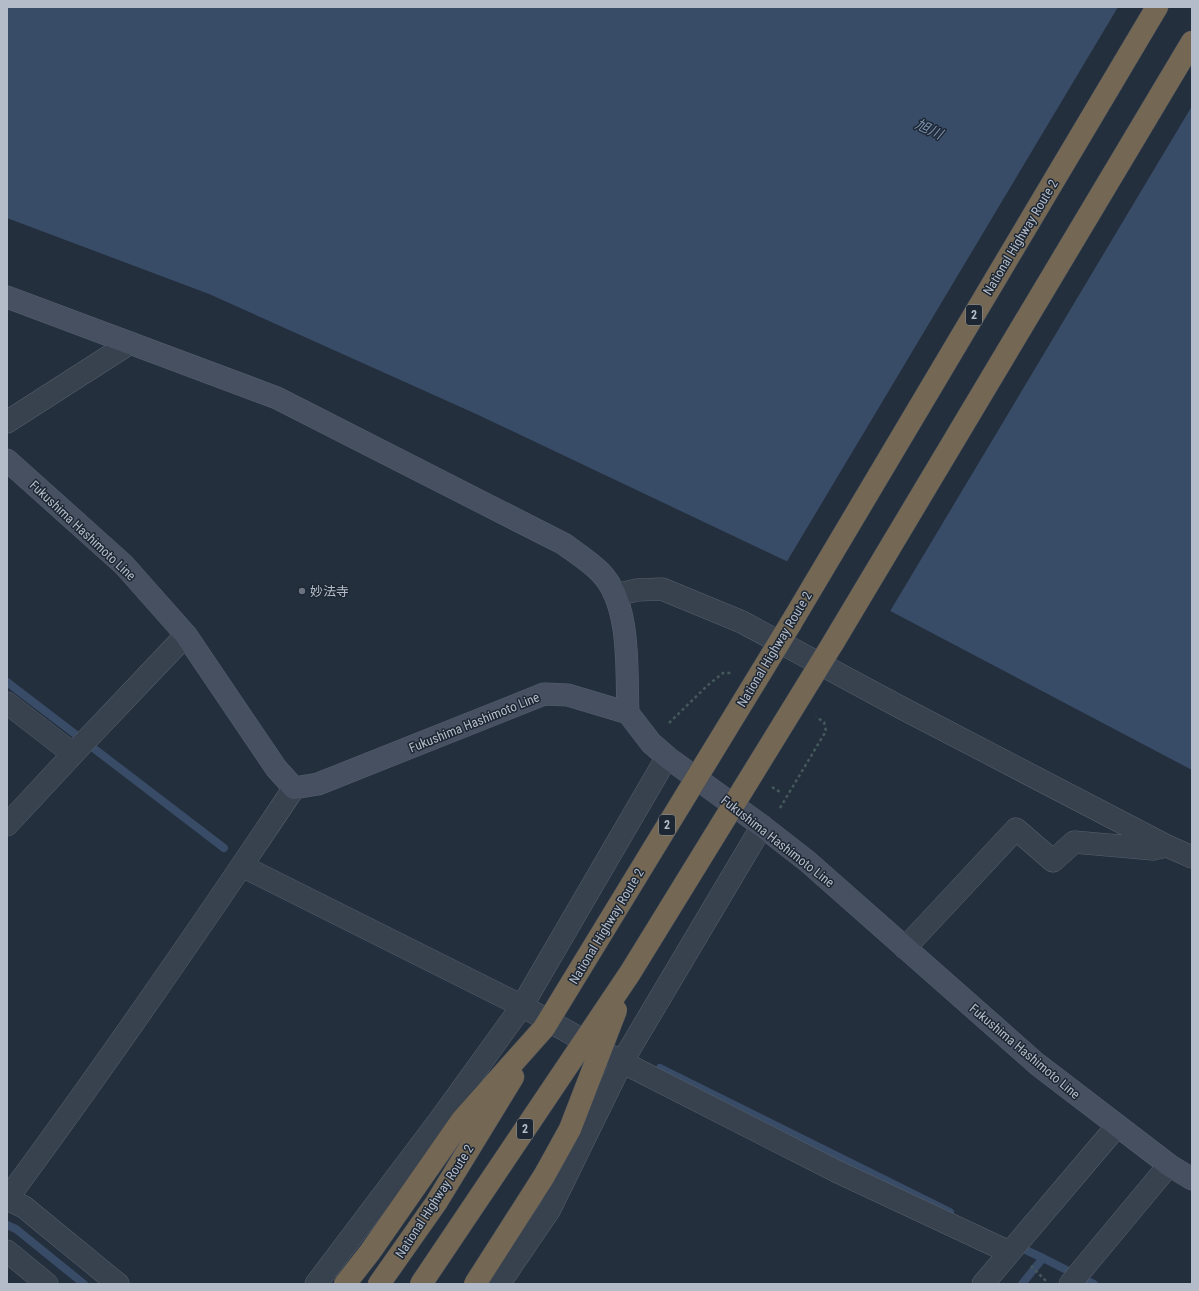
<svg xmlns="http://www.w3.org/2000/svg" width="1199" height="1291" viewBox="0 0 1199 1291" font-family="'Roboto Condensed','Noto Sans JP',sans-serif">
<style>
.water{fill:#394c67}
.pier{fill:#242f3e}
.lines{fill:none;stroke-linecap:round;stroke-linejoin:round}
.stream{stroke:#394c67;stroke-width:8}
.street-casing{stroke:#565f6c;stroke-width:23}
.secondary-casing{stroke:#565f6c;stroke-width:23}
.highway-casing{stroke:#434c59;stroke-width:23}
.path{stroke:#44595c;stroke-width:2.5;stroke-dasharray:3 3;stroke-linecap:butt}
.street{stroke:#38414e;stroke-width:22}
.secondary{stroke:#465061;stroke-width:22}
.highway{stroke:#746855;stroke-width:22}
.highway-bridge-casing{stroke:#434c59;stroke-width:23;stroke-linecap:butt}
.highway-bridge{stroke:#746855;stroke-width:22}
.worship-dot{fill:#6b7280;stroke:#1d2633;stroke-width:1.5}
.labels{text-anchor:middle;stroke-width:3;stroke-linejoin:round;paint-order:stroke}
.shield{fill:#1d2633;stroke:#878f9c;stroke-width:1}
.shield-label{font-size:12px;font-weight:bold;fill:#b4bcc9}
.street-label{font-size:13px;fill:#b4bcc9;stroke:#1d2633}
.poi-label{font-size:13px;fill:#b4bcc9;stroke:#1d2633;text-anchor:start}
.water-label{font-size:14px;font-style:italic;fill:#7c92b1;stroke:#1d2633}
</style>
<rect width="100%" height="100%" fill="#242f3e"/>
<!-- water -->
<path class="water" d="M7,7H1192V770L877,604L474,413L209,294L7,218Z"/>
<!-- pier -->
<path class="pier" d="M1118,7H1192V106L889,613L786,563Z"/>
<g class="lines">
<!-- stream -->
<path class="stream" d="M7,682L224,848
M660,1068L950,1212
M7,1225L16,1229L84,1284
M1017,1246L1043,1258
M1022,1284L1043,1258L1094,1284"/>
<defs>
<path id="street" d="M7,422L130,343
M615,595L637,590L662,589L742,622L898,706L1167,846L1192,857
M7,703L73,754
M7,825L73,754L186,635
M242,866L522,1006L622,1062L836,1171L1009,1252
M905,948L1016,829L1053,861L1074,842L1153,849L1166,846
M7,1199C106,1065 201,927 294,788
M7,1199L24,1207L118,1284
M7,1251L47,1284
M316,1284L439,1121L522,1006L667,757
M499,1284L550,1209L622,1062L762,826
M983,1284L1117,1126
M1070,1284L1169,1165"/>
<path id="secondary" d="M7,297L277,398L564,544C576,553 589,561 600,572C632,604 626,671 628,713
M7,460L124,565L186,635L276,768L294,788L318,784L544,694L568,695L628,713L651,743L667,757L762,826L807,861L1037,1064L1169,1165L1192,1179"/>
<path id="highway" d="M791,623L1157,7
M833,643L1192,42
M345,1284L370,1252L462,1120L544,1028
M379,1284L436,1203L513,1077"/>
</defs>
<!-- street casing -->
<use href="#street" class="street-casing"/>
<!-- secondary casing -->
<use href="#secondary" class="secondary-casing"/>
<!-- highway casing -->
<use href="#highway" class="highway-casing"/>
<!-- path -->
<path class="path" d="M669,723L708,685L723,673H731
M772,787L780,792
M780,808L826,731L824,722L816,717
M1031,1266L1046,1281"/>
<!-- street -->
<use href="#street" class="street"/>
<!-- secondary -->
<use href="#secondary" class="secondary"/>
<!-- highway -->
<use href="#highway" class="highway"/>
<defs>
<path id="highway-bridge" d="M544,1028L791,623
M421,1284L630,973L833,643
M475,1284L544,1176L570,1129L616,1010"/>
</defs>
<!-- highway-bridge casing -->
<use href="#highway-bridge" class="highway-bridge-casing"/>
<!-- highway-bridge -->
<use href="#highway-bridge" class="highway-bridge"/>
</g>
<!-- markers -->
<circle class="worship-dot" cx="302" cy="591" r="4"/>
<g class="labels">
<!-- shield labels -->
<g class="shield">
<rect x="966" y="305" width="16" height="20" rx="3"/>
<rect x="659" y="815" width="16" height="20" rx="3"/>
<rect x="517" y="1119" width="16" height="20" rx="3"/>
</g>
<g class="shield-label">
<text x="974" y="319">2</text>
<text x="667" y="829">2</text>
<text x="525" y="1133">2</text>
</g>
<!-- street labels -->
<g class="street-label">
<text transform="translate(1020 237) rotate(-59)" y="5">National Highway Route 2</text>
<text transform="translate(83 530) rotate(43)" y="5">Fukushima Hashimoto Line</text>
<text transform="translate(774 649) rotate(-59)" y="5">National Highway Route 2</text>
<text transform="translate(474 722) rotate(-22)" y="5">Fukushima Hashimoto Line</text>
<text transform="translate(778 841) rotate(38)" y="5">Fukushima Hashimoto Line</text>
<text transform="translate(606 926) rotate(-59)" y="5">National Highway Route 2</text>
<text transform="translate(1025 1051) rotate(40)" y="5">Fukushima Hashimoto Line</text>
<text transform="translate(434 1201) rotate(-57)" y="5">National Highway Route 2</text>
</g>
<!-- poi labels -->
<g class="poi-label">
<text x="310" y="596">妙法寺</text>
</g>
<!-- water labels -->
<g class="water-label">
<text transform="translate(929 129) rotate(25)" y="5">旭川</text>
</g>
</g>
<!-- border -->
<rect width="1199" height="1291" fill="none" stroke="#b4bcc9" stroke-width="16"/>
</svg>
